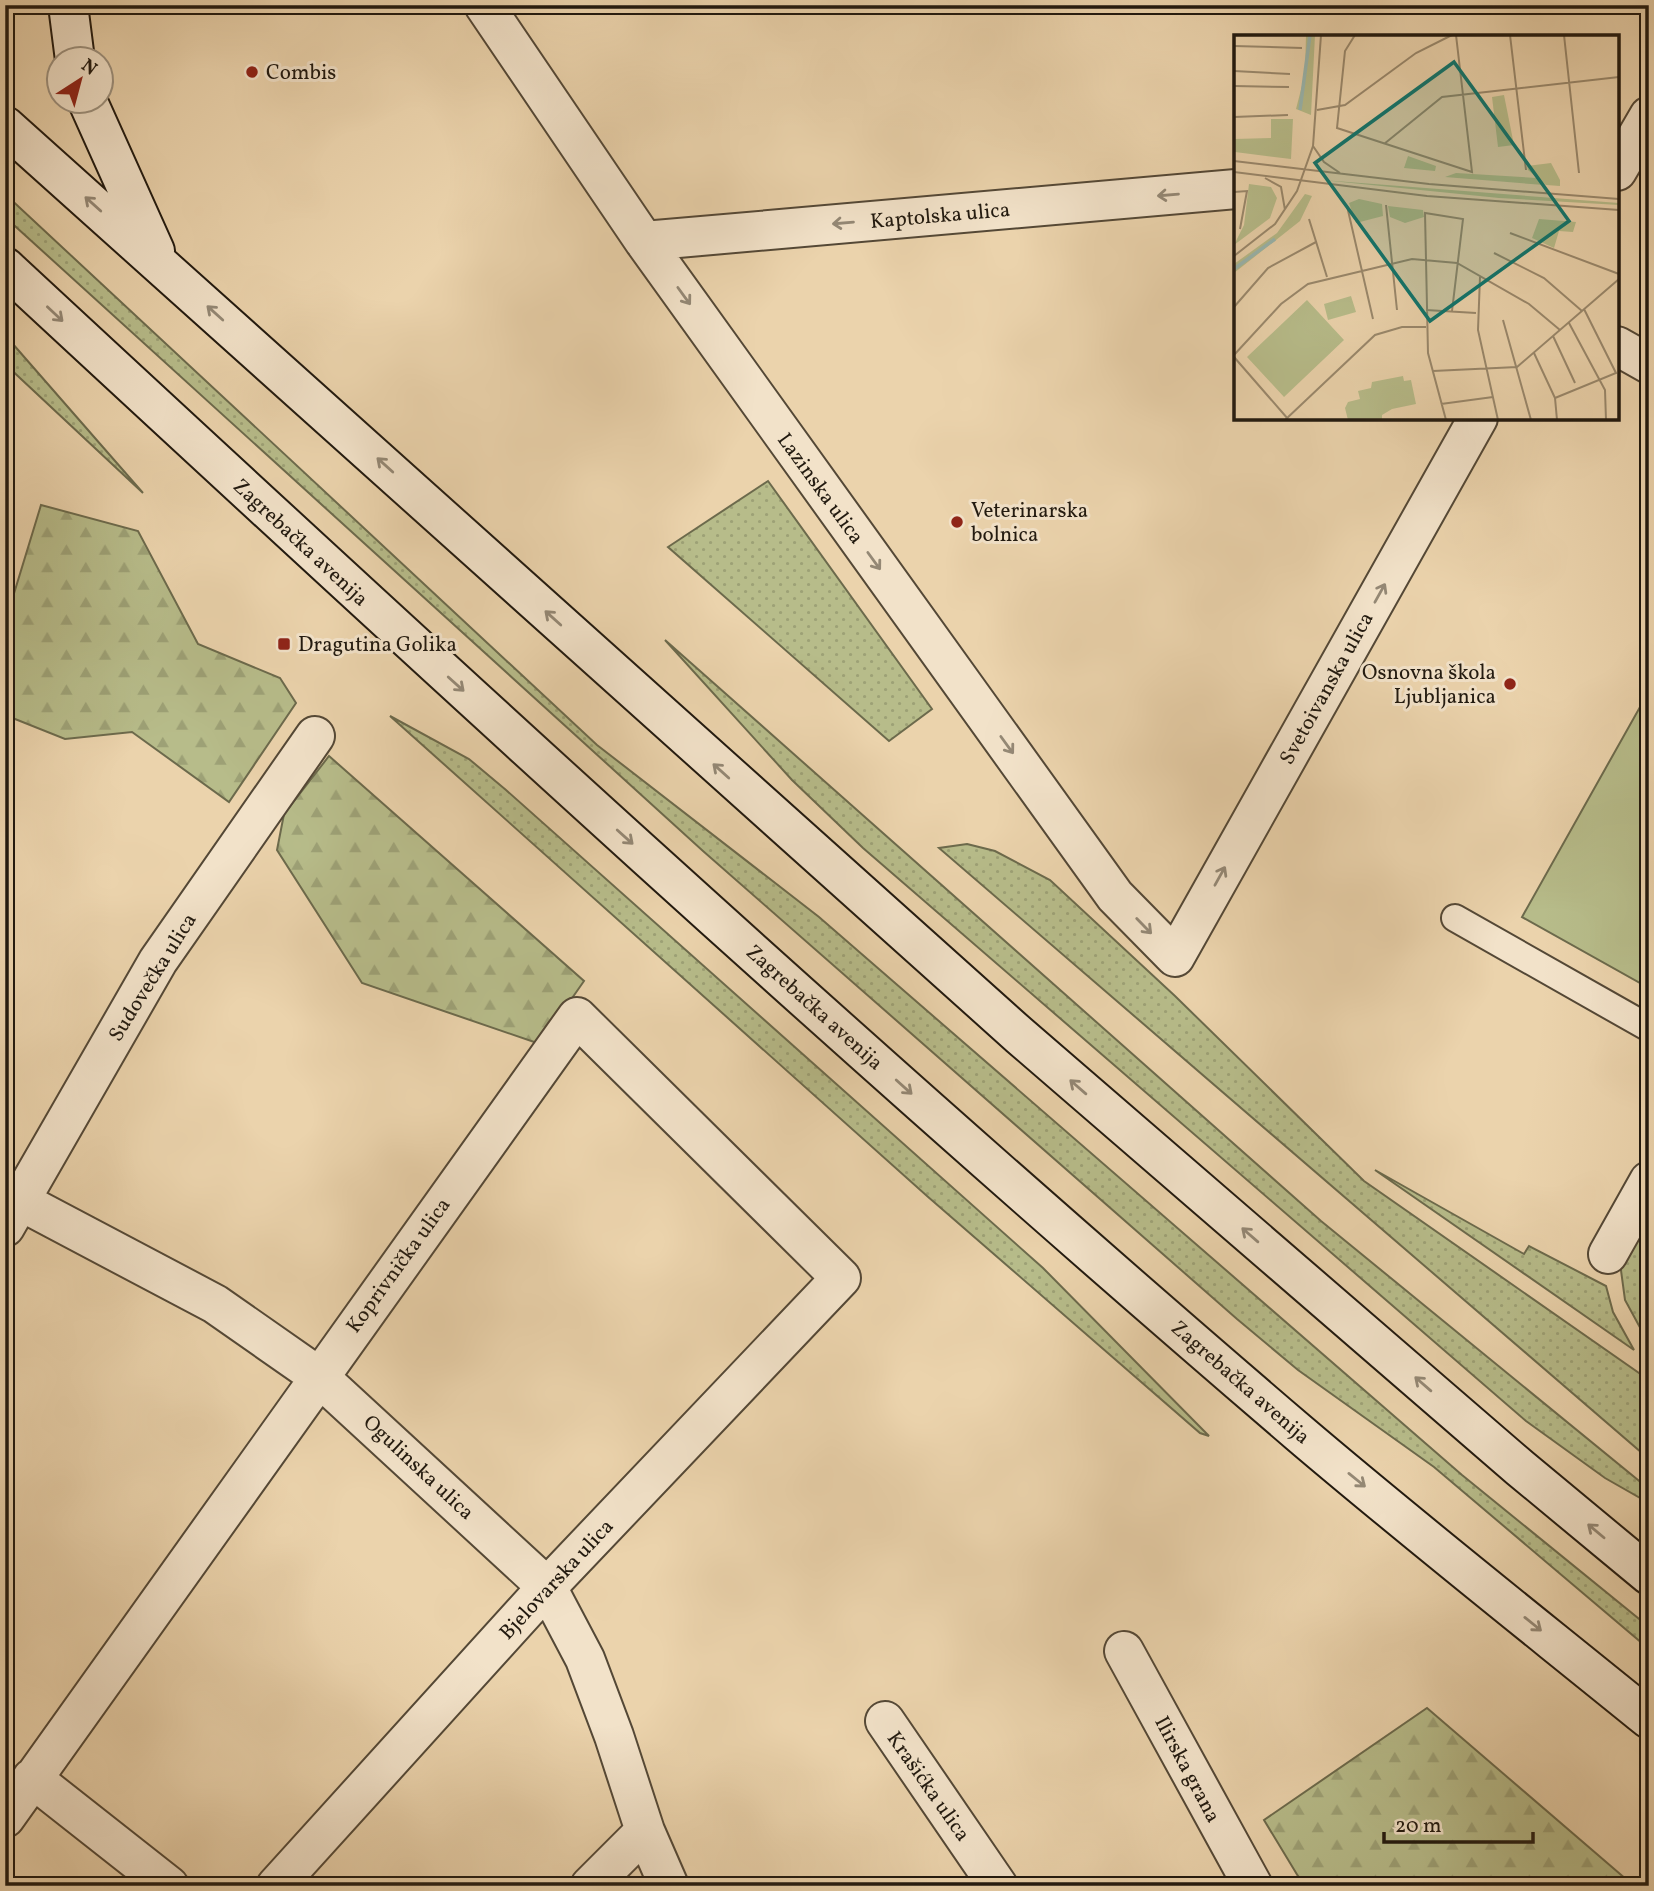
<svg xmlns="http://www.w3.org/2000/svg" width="1654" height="1891" viewBox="0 0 1654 1891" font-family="Vollkorn,serif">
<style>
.grass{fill:url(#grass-dots);stroke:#6c6a4c;stroke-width:2}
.forest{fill:url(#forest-firs);stroke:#6c6a4c;stroke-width:2}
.pitch{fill:#b7bc8a;stroke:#6c6a4c;stroke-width:2}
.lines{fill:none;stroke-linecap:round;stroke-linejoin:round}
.service-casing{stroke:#544836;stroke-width:30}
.minor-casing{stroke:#544836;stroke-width:42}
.secondary-casing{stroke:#21190f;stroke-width:42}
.service{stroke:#f2e2c9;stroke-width:26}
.minor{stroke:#f2e2c9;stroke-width:38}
.secondary{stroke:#f2e2c9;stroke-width:38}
.oneway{stroke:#948875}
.poi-dot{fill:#8f2418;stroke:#f2e2c9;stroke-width:2.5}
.labels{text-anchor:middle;stroke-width:6;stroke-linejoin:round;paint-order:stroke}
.poi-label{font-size:21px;fill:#21190f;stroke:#f2e2c9;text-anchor:start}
.street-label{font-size:21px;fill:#21190f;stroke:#f2e2c9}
.inset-river{fill:none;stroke:#99b7b0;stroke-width:3.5}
.inset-road{fill:none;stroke:#9a896d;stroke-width:2}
.view{fill:#0f766e;fill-opacity:0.15;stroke:#0f766e;stroke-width:3.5}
.inset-edge{fill:none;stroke:#21190f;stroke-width:3.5}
</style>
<defs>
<pattern id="grass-dots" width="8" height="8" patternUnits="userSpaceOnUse" patternTransform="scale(1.75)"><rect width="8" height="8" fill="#b7bc8a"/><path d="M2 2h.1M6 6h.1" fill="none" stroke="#9da176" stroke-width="1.8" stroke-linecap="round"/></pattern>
<pattern id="forest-firs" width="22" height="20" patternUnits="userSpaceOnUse" patternTransform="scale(1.75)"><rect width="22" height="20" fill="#b7bc8a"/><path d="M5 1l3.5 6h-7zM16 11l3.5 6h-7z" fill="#9da176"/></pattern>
</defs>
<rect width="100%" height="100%" fill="#ebd3ac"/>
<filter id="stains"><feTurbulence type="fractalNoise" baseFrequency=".00286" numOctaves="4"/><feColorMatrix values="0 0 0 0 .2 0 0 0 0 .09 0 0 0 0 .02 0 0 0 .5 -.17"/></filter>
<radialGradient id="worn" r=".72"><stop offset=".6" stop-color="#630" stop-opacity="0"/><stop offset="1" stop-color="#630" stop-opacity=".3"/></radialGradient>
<!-- grass -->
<path class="grass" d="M5,194L597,745L819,917L1462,1475L1649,1627V1649L1434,1467L1298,1370L1237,1319L703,851L5,217Z
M5,335L143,493L5,364Z
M768,481L932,709L889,741L668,547Z
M665,640L1321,1221L1649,1489V1503L1605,1478L1526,1421L863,848L792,780Z
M390,716L469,759L506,790L1043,1268L1209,1436L1200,1433L927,1196Z
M967,844L995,851L1050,880L1175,996L1364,1181L1649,1380V1459L939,848Z
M1375,1170L1524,1254L1529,1246L1606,1286L1613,1312L1634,1350Z
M1638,1230L1649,1235V1344L1625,1300L1620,1263Z"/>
<!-- forest -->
<path class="forest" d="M41,505L138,531L198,644L280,678L296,703L229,802L132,732L65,739L5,715V623Z
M329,756L584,981L540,1044L362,983L277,850L284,814Z
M1427,1708L1634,1886H1304L1264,1820Z"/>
<!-- pitch -->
<path class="pitch" d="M1649,691V988L1522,917Z"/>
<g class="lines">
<defs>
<path id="service" d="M1455,918L1649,1028"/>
<path id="minor" d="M484,5L644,241L1115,896L1175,957L1478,418
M1617,171L1649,116
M644,241L1236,189
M1617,346L1649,364
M5,1193L215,1304L318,1376L547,1587L585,1659L614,1736L645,1831L669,1886
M5,1227L158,961L315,736
M1608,1254L1649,1181
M1124,1651L1253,1886
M885,1721L998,1886
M32,1778L169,1886
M5,1818L577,1017L841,1278L547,1587L276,1886
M590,1886L645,1831"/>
<path id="secondary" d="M68,5L75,60
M88,102L155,251
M5,126L1020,1036L1520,1468L1649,1575
M5,267C431,662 858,1055 1299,1433C1414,1531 1532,1624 1649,1719"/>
</defs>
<!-- service casing -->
<use href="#service" class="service-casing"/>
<!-- minor casing -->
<use href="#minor" class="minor-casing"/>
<!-- secondary casing -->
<use href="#secondary" class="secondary-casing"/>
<!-- service -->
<use href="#service" class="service"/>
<!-- minor -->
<use href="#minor" class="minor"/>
<!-- secondary -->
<use href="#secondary" class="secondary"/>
</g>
<!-- one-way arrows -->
<defs><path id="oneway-shaft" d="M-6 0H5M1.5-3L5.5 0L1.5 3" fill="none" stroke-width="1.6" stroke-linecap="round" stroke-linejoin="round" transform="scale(1.75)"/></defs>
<g class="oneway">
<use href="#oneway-shaft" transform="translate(1168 195) rotate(175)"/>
<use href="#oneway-shaft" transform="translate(93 204) rotate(-138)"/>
<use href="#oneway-shaft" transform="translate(843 223) rotate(175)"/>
<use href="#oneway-shaft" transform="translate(684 296) rotate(54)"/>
<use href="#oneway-shaft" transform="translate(215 313) rotate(-138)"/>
<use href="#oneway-shaft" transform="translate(55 314) rotate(43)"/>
<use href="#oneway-shaft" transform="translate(385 465) rotate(-138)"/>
<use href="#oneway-shaft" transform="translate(874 561) rotate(54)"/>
<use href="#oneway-shaft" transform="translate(1380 593) rotate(-61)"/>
<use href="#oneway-shaft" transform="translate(553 618) rotate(-138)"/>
<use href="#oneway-shaft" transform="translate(456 684) rotate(42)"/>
<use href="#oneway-shaft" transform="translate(1007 745) rotate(54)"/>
<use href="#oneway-shaft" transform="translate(721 771) rotate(-138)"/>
<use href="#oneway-shaft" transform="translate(625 837) rotate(42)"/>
<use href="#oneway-shaft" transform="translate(1220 876) rotate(-61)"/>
<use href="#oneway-shaft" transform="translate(1144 926) rotate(46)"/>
<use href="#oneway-shaft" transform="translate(904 1087) rotate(42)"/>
<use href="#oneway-shaft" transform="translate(1078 1087) rotate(-139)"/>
<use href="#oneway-shaft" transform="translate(1250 1235) rotate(-139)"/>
<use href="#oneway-shaft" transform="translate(1423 1384) rotate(-139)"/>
<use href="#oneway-shaft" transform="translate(1357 1480) rotate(39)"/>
<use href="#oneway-shaft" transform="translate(1596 1531) rotate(-140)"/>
<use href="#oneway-shaft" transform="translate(1533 1624) rotate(39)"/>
</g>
<!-- markers -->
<g class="poi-dot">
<circle cx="252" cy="72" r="7"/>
<circle cx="957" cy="522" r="7"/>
<rect x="277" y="637" width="14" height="14" rx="3.5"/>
<circle cx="1510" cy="684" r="7"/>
</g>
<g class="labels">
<!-- poi labels -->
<g class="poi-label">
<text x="266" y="79">Combis</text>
<text x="971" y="517">Veterinarska<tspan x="971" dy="24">bolnica</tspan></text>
<text x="298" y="651">Dragutina Golika</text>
<text x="1496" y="679" text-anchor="end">Osnovna škola<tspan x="1496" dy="24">Ljubljanica</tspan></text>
</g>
<!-- street labels -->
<g class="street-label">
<text transform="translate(940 215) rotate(-5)" y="7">Kaptolska ulica</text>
<text transform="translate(821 488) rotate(54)" y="7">Lazinska ulica</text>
<text transform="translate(301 542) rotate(43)" y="7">Zagrebačka avenija</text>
<text transform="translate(1326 688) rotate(-61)" y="7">Svetoivanska ulica</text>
<text transform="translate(152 977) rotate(-58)" y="7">Sudovečka ulica</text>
<text transform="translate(815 1007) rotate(42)" y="7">Zagrebačka avenija</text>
<text transform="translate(398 1265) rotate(-54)" y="7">Koprivnička ulica</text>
<text transform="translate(1241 1382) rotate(41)" y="7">Zagrebačka avenija</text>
<text transform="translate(419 1467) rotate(43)" y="7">Ogulinska ulica</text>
<text transform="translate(556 1579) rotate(-47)" y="7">Bjelovarska ulica</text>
<text transform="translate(1188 1769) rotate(62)" y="7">Ilirska grana</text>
<text transform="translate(929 1786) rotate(55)" y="7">Krašićka ulica</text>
</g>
</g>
<!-- overview -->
<g transform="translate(1234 35)">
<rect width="385" height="385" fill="#ebd3ac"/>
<path d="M72,0H81L77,80L62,74L71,39ZM37,84H59L57,124L1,117L0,104L37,103ZM174,121L202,131L201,136L170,133ZM317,128L326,145V151L312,150L294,135L293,131ZM222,138L303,143L310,150L211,142ZM88,145L385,168V170L265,163ZM15,149L37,152L43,163L36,183L0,210L10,190ZM71,159L78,161L66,186L0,238V229L43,198ZM169,341L170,346L177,345L182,369L158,374L148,380V385H114L111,373L114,367L126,364L124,356L137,353L138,347Z" fill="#b7bc8a"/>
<path d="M125,164L148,169L149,181L122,188L115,168ZM154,171L189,175L190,182L171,188L156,182ZM305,184L342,187L339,197L325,196L320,213L298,203Z" fill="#b7bc8a"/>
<path d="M270,60L280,110L264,112L258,62ZM117,261L122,277L94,285L90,269ZM73,265L110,305L50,362L13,322Z" fill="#b7bc8a"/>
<path class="inset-river" d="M66,75L76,0M0,234L41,204"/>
<path class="inset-road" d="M121,0L111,16L103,93L238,137L222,0M276,0L292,135M330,0L345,138M0,11L68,13M0,36L56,39M0,51L55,52M83,75L111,70L182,18L218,0M0,82L54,80M150,109L208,62L385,42M79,111L90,127L106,138M0,126L195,149L385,164M0,137L193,161L385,175M31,143L47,152L51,175M0,157L13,156L6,194M152,170L163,275M113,171L139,284M75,184L93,242M276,198L385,239M260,218L310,243L348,276M0,221L41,189L63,156L79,111L87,0M246,242L244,295L264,385M0,272L34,233L82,207M192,275L242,278M269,285L297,385M335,288L371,355L372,385M319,301L341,348M300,318L321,363L323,385M0,320L47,269L74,249L178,224L223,228L295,269L326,295M0,322L54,384M199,336L283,332L385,244M321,363L382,338L350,274M207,369L259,362M51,385L141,300L168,292H192M212,385L194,318L191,178L229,184L218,276"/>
<path class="view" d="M220,27L335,186L196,286L81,128Z"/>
<rect width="385" height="385" class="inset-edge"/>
</g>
<!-- margin -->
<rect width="1654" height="1891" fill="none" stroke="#ebd3ac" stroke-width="28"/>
<rect x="7" y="7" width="1640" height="1877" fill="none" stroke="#21190f" stroke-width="3.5"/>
<rect x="14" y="14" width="1626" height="1863" fill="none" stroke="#21190f" stroke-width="2"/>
<!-- north arrow -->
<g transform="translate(80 80) rotate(36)"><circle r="33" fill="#f2e2c9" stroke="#9e927f" stroke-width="2"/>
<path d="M0-5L12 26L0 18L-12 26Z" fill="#8f2418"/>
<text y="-10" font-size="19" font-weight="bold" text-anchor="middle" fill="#21190f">N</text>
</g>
<!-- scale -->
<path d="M1384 1832v10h149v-10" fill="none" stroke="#21190f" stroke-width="3.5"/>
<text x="1395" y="1832" font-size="21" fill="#21190f" stroke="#f2e2c9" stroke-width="5" paint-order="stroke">20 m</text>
<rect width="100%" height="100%" filter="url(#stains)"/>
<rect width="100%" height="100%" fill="url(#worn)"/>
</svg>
